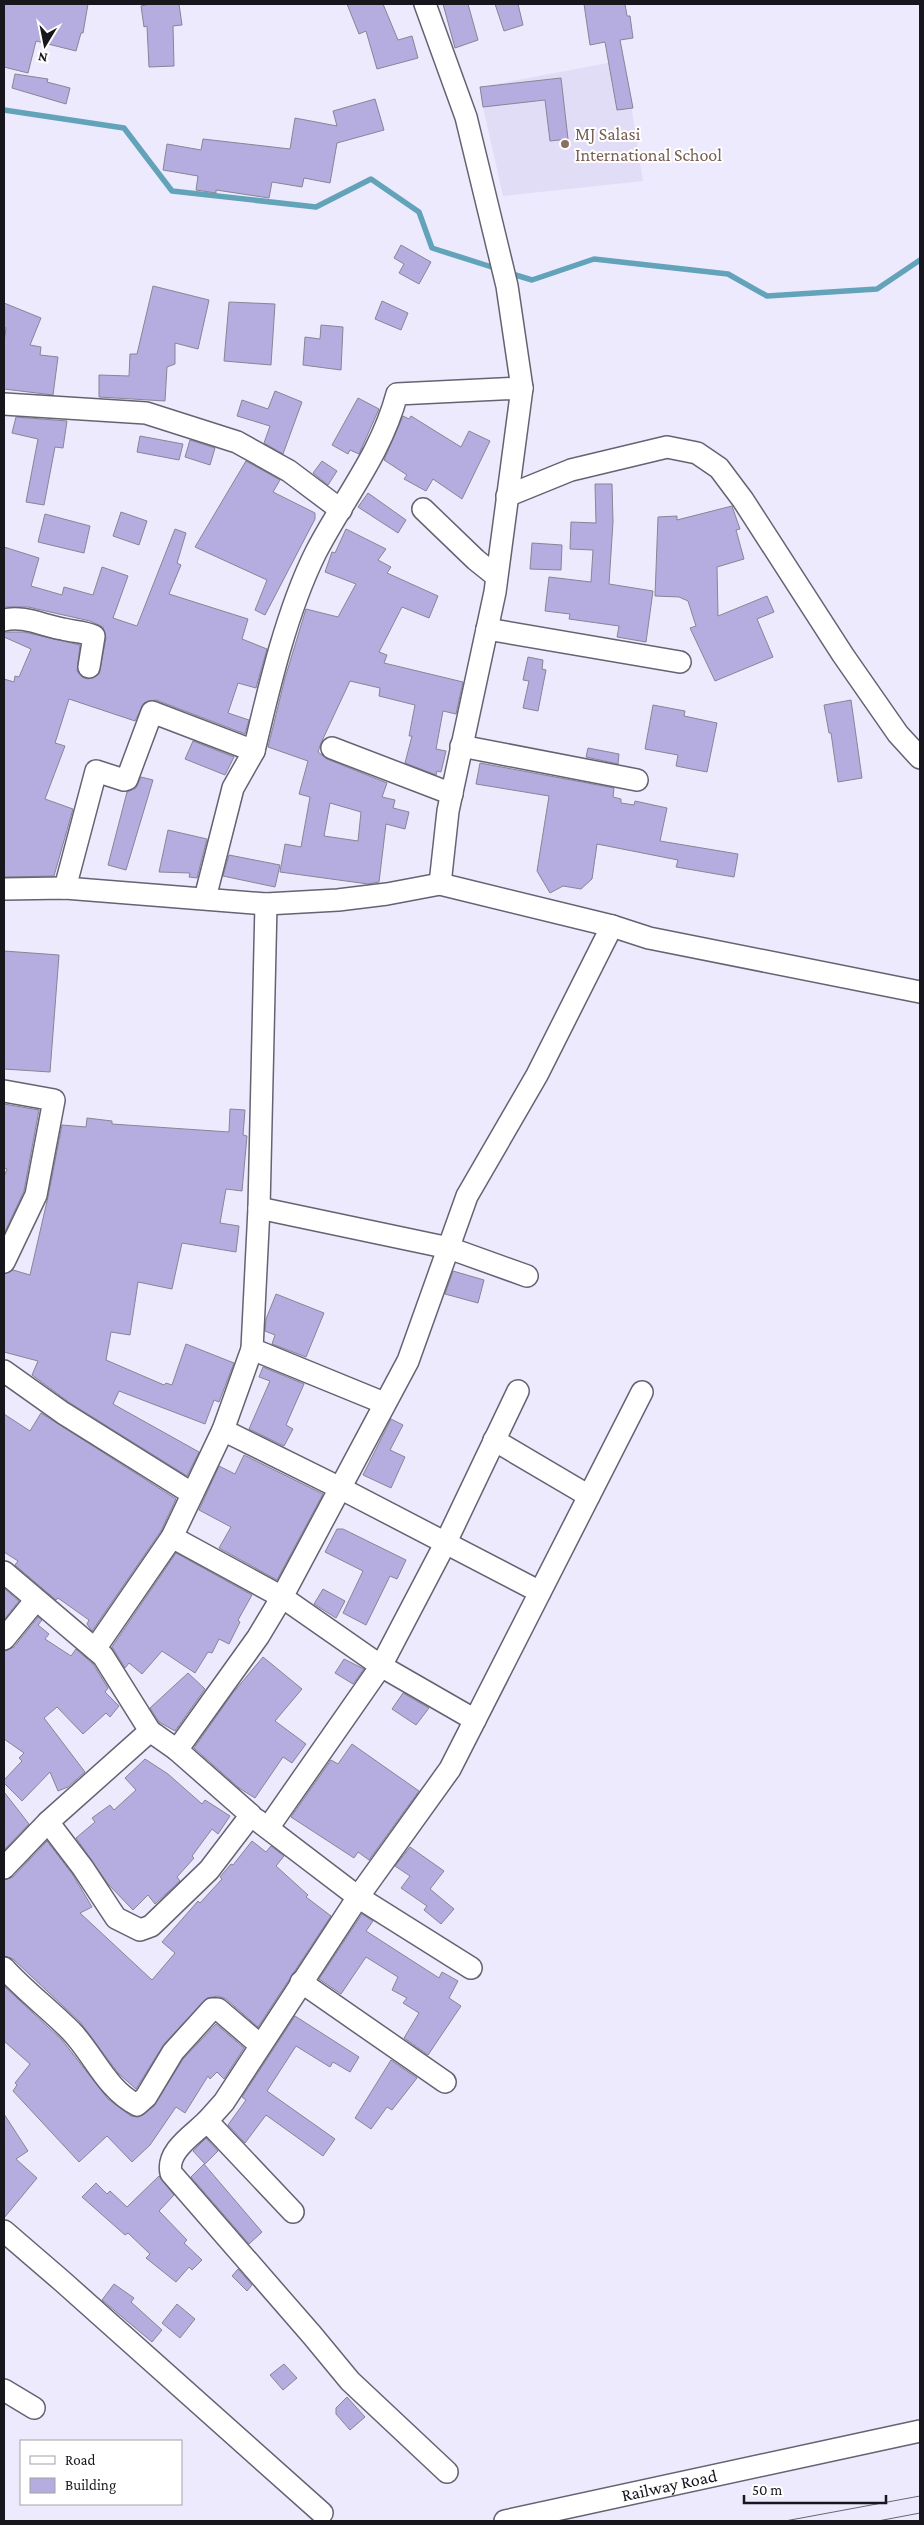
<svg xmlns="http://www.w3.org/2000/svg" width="924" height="2525" viewBox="0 0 924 2525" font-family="'Crimson Pro',serif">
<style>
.built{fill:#e1ddf7}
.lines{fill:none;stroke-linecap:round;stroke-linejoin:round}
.stream{stroke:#63a3ba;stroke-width:5.5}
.building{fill:#b5acdf;stroke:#888596;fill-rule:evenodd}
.street-casing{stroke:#656272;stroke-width:24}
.street{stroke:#fff;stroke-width:21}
.tram{stroke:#686672;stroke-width:1}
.education-dot{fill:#8d6e63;stroke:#fff;stroke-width:2}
.labels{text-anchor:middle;stroke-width:4;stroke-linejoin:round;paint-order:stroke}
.education-label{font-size:18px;fill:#785e54;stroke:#fff;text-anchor:start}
.street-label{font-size:18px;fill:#17161d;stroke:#fff}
</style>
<rect width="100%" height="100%" fill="#edeafe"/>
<!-- built -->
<path class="built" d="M624,60L643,181L503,196L483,107L480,87Z"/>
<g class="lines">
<!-- stream -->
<path class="stream" d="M4,110L124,128L172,191L316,207L371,179L419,212L432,248L498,269
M509,273L532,280L594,259L728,274L767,296L877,289L920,260"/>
</g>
<!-- building -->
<path class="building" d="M4,4H88L83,33H81L76,51L36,41L28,73L4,67Z
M149,4H179L182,25L173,26L174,66L149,67L147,26L144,27L141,6Z
M347,4H383L398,40L412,36L418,58L377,69L366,31L359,34Z
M443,4H468L478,40L455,48Z
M495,4H518L523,25L504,31Z
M584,4H625L627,16H630L633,38L620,40L633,108L617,110L605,42L590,45Z
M15,74L48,79L47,82L70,88L66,104L12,88Z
M561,78L568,139L550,141L545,100L483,107L480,87Z
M375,99L384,130L337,143L330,183L304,178L302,187L272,182L269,198L216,190V193L196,190L198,176L163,170L167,144L201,150L203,139L290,149L295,118L337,126L333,111Z
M401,245L431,262L419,284L399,273L404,264L394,258Z
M153,286L209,300L198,349L175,343V364L167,367L165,401L99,397V375L129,376L130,354H137Z
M382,301L408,313L401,330L375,319Z
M229,302L275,304L271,365L224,361Z
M4,303L41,318L30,345L41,347L40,355L58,357L53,395L4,389V342L6,328L4,327Z
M321,325L343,327L341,370L303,365L305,337L320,339Z
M275,391L302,402L283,454L264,443L270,426L237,416L242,400L268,409Z
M358,398L379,409L359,454L350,450L348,454L332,445Z
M403,416L409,419L411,416L461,447L469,431L490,441L462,499L433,479L426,491L404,479L407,475L384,460Z
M16,417L67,421L63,448L55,447L44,505L26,502L38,439L12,433Z
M140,436L183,444L179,460L137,452Z
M190,440L215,448L210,465L185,457Z
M246,461L280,480L273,492L315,513V519L265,615L255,610L267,580L195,547Z
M322,461L337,471L328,485L313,473Z
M595,484H612L613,522L609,584L653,591L646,642L617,637L619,626L569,619L570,614L545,611L549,577L591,582L593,550L570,549L571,522L596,523Z
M368,493L406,520L398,533L358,507Z
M732,506L740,529L736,530L744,559L717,567L718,616L767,596L774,612L757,619L773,657L715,681L690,628L696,626L688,601L679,597L655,596L658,517L677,516V520Z
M121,512L147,521L139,545L113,536Z
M45,514L90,526L84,553L38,542Z
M175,529L186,533L177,563L181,565L169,594L248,619L242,639L267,649L256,688L238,683L228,713L249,720L245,734L156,700L144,703L135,721L69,699L55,743L65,746L45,799L73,809L54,876L4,877V679L14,682L15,676L19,677L31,649L4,637V632H24L80,645L77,671L82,677L88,679L99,674L106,638L103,627L90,621L28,607H4V547L39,558L31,586L62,595L64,587L93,595L102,567L128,576L113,618L137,626Z
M346,529L386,549L378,560L391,567L387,573L438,596L429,618L402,607L379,652L387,655L384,663L463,682L456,714L443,711L436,749L446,751L441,772L437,771L436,775L405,763L412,736H409L415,705L379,696L380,688L350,681L321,743L318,752L327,759L387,783L382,797L395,800L393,808L409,812L405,829L386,824L379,882L368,884L280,872L285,844L301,847L310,797L299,794L308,761L268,747L285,678L306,609L338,617L356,584L325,572L332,552L335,553ZM330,803L361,812L358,841L324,836Z
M532,543L562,545L561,570L530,569Z
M528,657L543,660L542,669L546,670L538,711L523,708L529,681L523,680Z
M851,700L862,778L838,782L831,733H829L824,705Z
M653,705L685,711L684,716L717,723L707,772L676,766L678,755L645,749Z
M193,741L234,757L225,775L185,759Z
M588,748L619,754L618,764L586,757Z
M480,763L614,788L613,797L621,799V803L634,805L635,801L667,808L660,841L738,854L734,877L676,867L678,860L597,844L592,879L581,889L563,886L550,893L537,871L549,796L476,784Z
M141,777L153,780L126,870L108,865L127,792L136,788Z
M168,830L207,839L197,878L189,877L190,873L159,872Z
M229,855L280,865L275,887L223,876Z
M4,951L59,955L50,1072L4,1069Z
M4,1104L39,1110L24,1191L4,1234V1177L7,1169L4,1168Z
M230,1109L245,1110L243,1135L247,1136L242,1191L226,1189L220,1223L239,1226L236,1252L182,1243L172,1289L138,1282L130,1335L111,1332L106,1360L164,1385L166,1383L172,1385L186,1344L234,1363L219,1402L214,1400L205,1424L119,1391L113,1404L199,1452L187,1476L70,1403L32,1375L38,1361L4,1352V1274L13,1270L30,1275L48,1197L62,1125L86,1127L87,1118L112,1121V1124L229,1132Z
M453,1271L484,1280L478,1303L445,1294Z
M276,1294L324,1313L306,1357L272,1344L275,1335L265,1331L266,1319Z
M263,1367L304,1384L286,1425L293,1429L284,1446L249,1429L270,1381L259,1377Z
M41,1413L176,1499L161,1531L92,1631L87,1624L89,1620L58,1598L56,1600L15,1565L18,1561L4,1552V1414L30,1431Z
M391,1419L403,1425L390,1450L405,1457L391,1488L363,1475Z
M244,1455L323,1494L277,1580L219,1548L231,1527L199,1510L219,1466L235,1474Z
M337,1529H343L406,1560L397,1579L390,1576L366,1625L343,1613L363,1571L325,1552Z
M176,1553L252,1595L238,1620L240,1622L229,1644L219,1639L212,1653L208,1652L195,1673L162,1651L142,1674L129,1663L125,1668L112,1647Z
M4,1588L19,1601L4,1620Z
M323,1589L345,1601L336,1618L314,1604Z
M38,1617L42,1620L38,1625L49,1634L45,1639L71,1656L76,1649L93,1664L108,1688L105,1692L119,1706L110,1717L106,1713L83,1734L57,1707L44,1718L85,1772L68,1787L58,1791L50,1772L22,1801L4,1783V1780L22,1761L19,1758L24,1753L4,1739V1651L14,1647Z
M263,1657L302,1689L275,1721L306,1744L292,1763L283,1757L255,1798L239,1788L194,1748L232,1694Z
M344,1659L364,1669L353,1684L335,1673Z
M188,1673L205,1689L175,1731L159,1722L150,1708Z
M403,1693L429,1708L416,1725L392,1709Z
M352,1744L419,1791L369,1860L358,1852L354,1858L291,1817L331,1760L338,1764Z
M145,1759L168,1774L202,1804L205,1800L230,1816L218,1834L212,1829L192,1856L194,1858L177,1877L180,1881L155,1904L148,1895L133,1910L108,1884L76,1838L95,1822L92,1818L110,1805L114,1810L136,1790L125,1778Z
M4,1792L29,1824L4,1850Z
M47,1841L73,1875L92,1907L80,1913L152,1980L175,1953L162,1942L198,1901L200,1903L222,1879L220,1877L231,1864L233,1865L252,1841L266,1852L271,1846L284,1856L276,1866L308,1895L306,1897L331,1916L258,2027L226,1999L218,1996L207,1998L164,2044L136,2089L118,2073L80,2022L13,1959L4,1956V1880L13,1877Z
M410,1847L444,1871L430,1889L454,1909L441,1924L424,1910L427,1906L401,1888L410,1876L395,1866Z
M362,1914L373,1921L366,1931L439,1978L442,1972L458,1981L449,1998L461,2006L428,2055L404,2038L419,2013L403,2003L407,1998L392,1990L398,1977L366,1957L341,1994L319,1979Z
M4,1986L62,2040L108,2099L131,2116L139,2117L154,2106L183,2059L216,2024L244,2048L224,2079L217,2072L210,2079L208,2076L185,2113L176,2107L150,2145L132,2162L107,2136L79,2162L13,2091L17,2085L15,2083L30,2064L4,2041Z
M295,2016L359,2057L350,2072L333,2062L330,2067L296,2046L267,2091L335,2139L323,2156L266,2115L245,2143L228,2125L246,2100L242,2097Z
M391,2060L417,2078L392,2110L387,2107L371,2129L355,2118Z
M4,2114L28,2151L16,2159L37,2178L4,2218Z
M206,2138L218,2151L205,2164L193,2151Z
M204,2164L262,2232L249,2244L191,2177Z
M159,2176L174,2195L159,2211L187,2240L184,2243L202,2260L192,2270L189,2267L176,2282L146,2258L150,2254L128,2233L125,2235L82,2197L96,2183L107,2194L110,2191L127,2207Z
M238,2269L252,2285L247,2291L232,2276Z
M114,2284L134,2298L131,2302L162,2330L152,2342L102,2300Z
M177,2304L195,2319L180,2338L162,2323Z
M284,2364L297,2378L283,2390L270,2375Z
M347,2397L365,2417L350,2430L336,2414V2408Z"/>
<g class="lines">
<defs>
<g id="street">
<path d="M425,4L466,117L507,286L522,388"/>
<path d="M4,404L146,413L237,442L289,471L341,510"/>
<path d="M507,496L571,470L667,447L697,453L719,468L743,500L843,655L898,734L920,758"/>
<path d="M423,509L476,560L496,576"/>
<path d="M4,620C23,615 44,626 63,629C74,632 83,631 94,636L89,667"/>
<path d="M487,629L680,662"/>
<path d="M461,746L637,780"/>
<path d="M332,748L452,794"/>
<path d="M65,888L96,771L124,780L127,779L152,712L254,751C269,687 287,610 316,552C344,498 381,454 397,394L522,388L495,592L448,811L440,884"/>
<path d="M4,889L65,888L266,904L338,900L387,894L440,884L612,926L649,938L920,992"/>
<path d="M205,898L233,788L254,751"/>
<path d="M4,1091L54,1100L36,1195L4,1262"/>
<path d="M259,1208L449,1248L527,1276"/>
<path d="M252,1349L384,1403"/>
<path d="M4,1371L63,1413L191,1493"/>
<path d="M223,1430L340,1488L540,1592"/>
<path d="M494,1440L589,1496"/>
<path d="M4,1572L103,1656L150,1731L177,1750L251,1815L209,1870L151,1926L140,1930L116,1918L83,1868L48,1822L150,1731"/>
<path d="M4,1639L35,1601"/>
<path d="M95,1649L172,1537"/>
<path d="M475,1720L381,1666L282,1597L408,1361L467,1196L537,1075L612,926"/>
<path d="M177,1750L258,1637L282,1597L172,1537L223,1430L252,1349L259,1208L266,904"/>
<path d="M257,1820L358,1897L471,1968"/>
<path d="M268,1828L381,1666L446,1542L518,1391"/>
<path d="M4,1868L48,1822"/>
<path d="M4,1968C25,1991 49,2009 71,2031C94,2055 106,2089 137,2105L146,2097L173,2052L212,2009H218L260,2045"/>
<path d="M301,1982L445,2082"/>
<path d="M207,2121C193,2135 166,2151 171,2173L312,2335L350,2381L447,2472"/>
<path d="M293,2212L207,2121L224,2102L358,1897L450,1769L642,1392"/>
<path d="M4,2231L62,2281L322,2513"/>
<path d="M4,2390L34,2408"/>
<path id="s1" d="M505,2521L920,2431"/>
</g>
</defs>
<!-- street casing -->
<use href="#street" class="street-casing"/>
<!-- street -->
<use href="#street" class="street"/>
<!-- tram -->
<path class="tram" d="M785,2521L920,2496
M878,2521L920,2513"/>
</g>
<!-- markers -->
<circle class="education-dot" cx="565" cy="144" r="5"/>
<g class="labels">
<!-- education labels -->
<g class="education-label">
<text x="575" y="140">MJ Salasi<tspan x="575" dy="21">International School</tspan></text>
</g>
<!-- street labels -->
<g class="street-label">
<text dy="6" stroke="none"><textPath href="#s1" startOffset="168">Railway Road</textPath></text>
</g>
</g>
<!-- border -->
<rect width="924" height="2525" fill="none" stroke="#17161d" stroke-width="10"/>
<!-- legend -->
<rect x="20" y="2440" width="162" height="65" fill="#ffffff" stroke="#a2a2a5"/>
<rect x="30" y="2456" width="25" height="8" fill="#ffffff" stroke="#a2a2a5"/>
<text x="65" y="2465" font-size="15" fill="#17161d">Road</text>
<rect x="30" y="2478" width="25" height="15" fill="#b5acdf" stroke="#a2a2a5"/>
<text x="65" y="2490" font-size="15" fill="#17161d">Building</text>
<!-- north arrow -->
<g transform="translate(45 45) rotate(190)" stroke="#ffffff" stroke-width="4" paint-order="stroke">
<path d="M0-4L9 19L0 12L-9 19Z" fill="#17161d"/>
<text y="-8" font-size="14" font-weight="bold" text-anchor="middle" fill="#17161d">N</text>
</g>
<!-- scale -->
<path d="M744 2495v8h142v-8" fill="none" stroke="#17161d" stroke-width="2.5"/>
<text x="752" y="2495" font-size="15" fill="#17161d" stroke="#ffffff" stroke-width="4" paint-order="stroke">50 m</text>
</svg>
